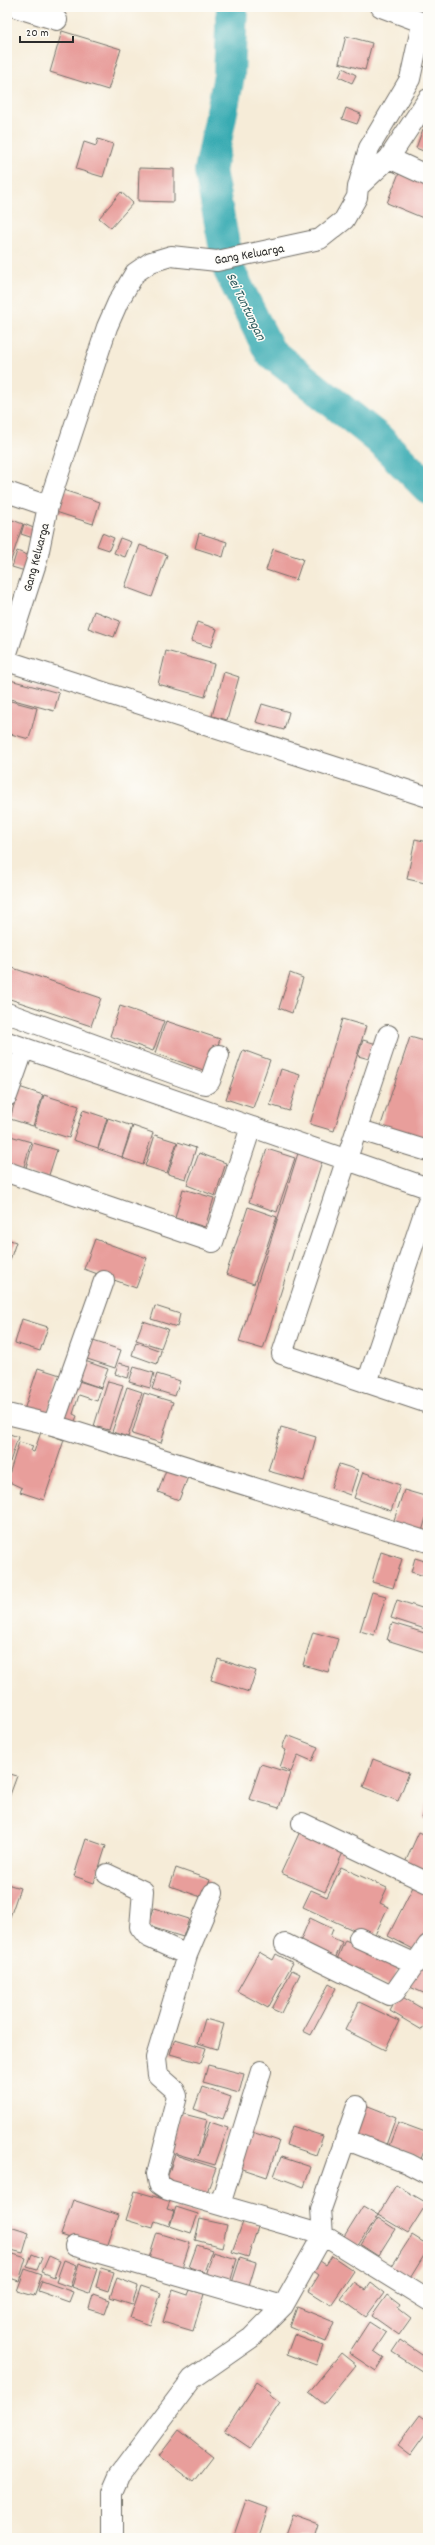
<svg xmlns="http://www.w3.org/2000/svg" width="435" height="2545" viewBox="0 0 435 2545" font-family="Dekko,sans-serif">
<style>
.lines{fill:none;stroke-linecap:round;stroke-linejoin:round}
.river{stroke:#39abb2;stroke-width:32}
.building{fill:#e89e9b}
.street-casing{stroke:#726f68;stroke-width:22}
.street{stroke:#fff;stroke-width:20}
.labels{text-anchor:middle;stroke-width:3;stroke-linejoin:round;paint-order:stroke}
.street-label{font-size:13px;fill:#2b2b2b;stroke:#fdfcf7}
.water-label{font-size:14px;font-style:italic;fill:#315e61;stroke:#fdfcf7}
</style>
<rect width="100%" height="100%" fill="#fdfcf7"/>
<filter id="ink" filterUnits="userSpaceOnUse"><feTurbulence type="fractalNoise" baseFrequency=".025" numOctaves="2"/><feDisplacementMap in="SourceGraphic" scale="8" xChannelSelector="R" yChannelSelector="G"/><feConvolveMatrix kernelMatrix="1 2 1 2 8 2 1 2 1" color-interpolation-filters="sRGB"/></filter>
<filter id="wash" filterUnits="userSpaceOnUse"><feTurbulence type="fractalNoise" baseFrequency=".012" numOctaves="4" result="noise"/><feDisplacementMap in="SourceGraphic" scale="16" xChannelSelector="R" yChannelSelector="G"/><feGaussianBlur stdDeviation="0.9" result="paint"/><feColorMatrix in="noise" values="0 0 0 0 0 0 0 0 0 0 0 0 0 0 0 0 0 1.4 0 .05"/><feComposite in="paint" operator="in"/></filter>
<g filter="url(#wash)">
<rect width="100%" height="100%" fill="#f6ecd8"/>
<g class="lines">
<!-- river -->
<path class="river" d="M232,7L229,76L210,171L229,270L270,352L379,439L428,488"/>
</g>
<g id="blocks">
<!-- building -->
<path class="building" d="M62,31L121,49L108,90L50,72Z
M346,36L372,43L365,70L339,63Z
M343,68L356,75L352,83L339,77Z
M346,108L361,114L357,124L342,119Z
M428,113V127L423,126Z
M423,129L428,131V153L416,148Z
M98,139L113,144L103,177L76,169L84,142L96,146Z
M139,168L174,169V202L138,201Z
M399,173L428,185V220L387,203Z
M121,192L133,203L111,228L99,218Z
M63,490L100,502L93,524L56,512Z
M7,518L23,524L7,573Z
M24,524L36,529L33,538L21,534Z
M102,533L114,538L109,550L97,546Z
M199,533L227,542L223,557L195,548Z
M120,538L131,542L125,557L114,553Z
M140,545L167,555L152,597L125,587Z
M273,549L303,559L296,580L266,570Z
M17,551L30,556L25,571L12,567Z
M94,611L120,621L114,637L88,628Z
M197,622L217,629L211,647L191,641Z
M166,651L214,664L205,697L158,684Z
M224,672L239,677L227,720L212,716Z
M10,680L59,693L54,711L7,698Z
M7,700L37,708L29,739L7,733L9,725L7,724Z
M262,704L289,712L284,730L256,722Z
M415,839L428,842V869L425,883L407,879Z
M7,966L101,998L91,1026L7,998Z
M290,973L303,978L292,1013L279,1008Z
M120,1006L164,1021L153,1051L110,1036Z
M342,1019L366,1026L334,1131L310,1124Z
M166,1021L220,1039L209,1072L155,1053Z
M410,1037L428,1042V1135L425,1143L380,1128Z
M363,1040L377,1044L373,1060L358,1056Z
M243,1050L270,1060L253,1108L226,1099Z
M281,1069L300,1075L289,1111L270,1105Z
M19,1087L43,1095L33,1126L10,1119Z
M44,1095L79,1106L69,1138L34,1127Z
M83,1110L107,1118L98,1148L73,1140Z
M108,1118L132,1126L122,1157L98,1149Z
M133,1126L153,1133L143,1165L122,1158Z
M7,1135L31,1142L23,1170L7,1166Z
M155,1135L177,1142L167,1173L145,1166Z
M178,1142L196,1148L186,1179L168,1174Z
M33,1143L57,1150L48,1178L25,1171Z
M267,1149L295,1158L277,1212L249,1202Z
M299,1150L323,1158L263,1349L239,1342Z
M199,1153L226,1163L215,1196L187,1185Z
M183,1189L214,1198L205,1227L175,1218Z
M248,1207L277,1217L254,1284L226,1274Z
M7,1239L16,1242L7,1269Z
M95,1239L147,1258L136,1288L84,1269Z
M155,1306L180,1314L177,1327L151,1319Z
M22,1319L48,1327L40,1351L15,1343Z
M143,1321L168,1329L161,1348L136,1340Z
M90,1340L121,1350L115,1368L84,1358Z
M136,1342L161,1351L157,1364L132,1355Z
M79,1359L108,1369L101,1388L73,1378Z
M119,1363L131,1366L128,1378L115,1374Z
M134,1367L154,1373L150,1388L129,1382Z
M38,1368L60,1375L45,1420L23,1413Z
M157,1374L180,1381L175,1396L152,1389Z
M72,1379L101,1388L97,1401L79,1395L73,1414L77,1416L72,1429L58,1424Z
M108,1381L123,1385L109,1430L94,1426Z
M127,1387L142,1392L128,1437L112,1432Z
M144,1393L173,1402L161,1443L132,1434Z
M281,1427L316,1437L304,1481L268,1471Z
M41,1432L64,1440L44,1500L20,1492L22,1488L7,1481L19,1442L33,1446L31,1451L34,1452Z
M7,1433L18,1437L10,1462L7,1461Z
M339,1464L358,1470L350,1495L331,1488Z
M166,1470L188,1477L179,1500L158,1492Z
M363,1472L400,1485L391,1511L354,1498Z
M404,1490L428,1497V1511L421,1535L392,1526Z
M381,1552L402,1559L393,1588L372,1582Z
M415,1558L428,1562V1577L411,1572Z
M372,1592L386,1596L374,1635L360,1631Z
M397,1600L428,1610V1630L391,1618Z
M392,1623L428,1634V1653L387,1640Z
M313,1632L338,1639L328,1672L303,1665Z
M218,1659L256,1671L249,1692L211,1680Z
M287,1735L318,1747L312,1761L298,1755L291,1772L280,1767L286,1750L282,1748Z
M373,1759L409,1773L398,1801L363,1787Z
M261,1764L290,1773L279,1808L249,1799Z
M7,1773L17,1776L7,1803Z
M428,1802V1820L422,1818Z
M302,1827L346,1846L325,1892L281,1873Z
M419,1832L428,1836V1878L403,1867Z
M86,1839L106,1846L94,1883L74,1876Z
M341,1867L387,1888L380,1903L388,1907L373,1939L303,1907L311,1890L327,1897Z
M176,1868L210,1880L204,1898L170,1886Z
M417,1879L428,1884V1931L417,1951L388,1936Z
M7,1884L20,1888L10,1917L7,1916Z
M154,1908L189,1919L183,1937L148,1926Z
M310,1918L333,1929L330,1937L342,1942L335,1959L299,1944Z
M345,1940L401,1964L391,1986L336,1962Z
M259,1952L273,1960L276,1954L293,1963L268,2008L237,1991Z
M421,1964L428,1967V1995L410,1987Z
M292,1970L300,1974L281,2013L272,2009Z
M329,1984L336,1988L311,2035L303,2031Z
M399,1995L428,2012V2019L422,2030L390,2011Z
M359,2002L399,2021L385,2050L345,2030Z
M205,2019L224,2024L217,2049L198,2043Z
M175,2039L206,2048L201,2063L170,2054Z
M208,2065L244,2074L239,2093L203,2083Z
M202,2087L231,2097L223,2119L194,2109Z
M363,2104L396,2117L385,2148L351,2135Z
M180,2113L207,2120L198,2156L210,2122L228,2128L215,2165L170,2152Z
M398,2122L428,2133V2141L421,2159L389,2146Z
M292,2126L323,2136L316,2155L286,2145Z
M246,2130L279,2141L267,2177L234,2166Z
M175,2155L216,2168L206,2195L166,2181Z
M281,2157L311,2167L304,2187L274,2176Z
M396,2185L427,2203L408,2233L378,2215Z
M135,2191L170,2201L167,2209L174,2211L169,2226L155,2221L153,2228L126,2220Z
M73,2200L118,2215L106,2250L61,2235Z
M363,2206L378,2215L357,2247L343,2238Z
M176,2207L198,2214L191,2233L170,2226Z
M378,2218L395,2229L378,2256L361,2245Z
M200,2219L227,2225L222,2247L195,2240Z
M243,2222L258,2227L248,2257L232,2252Z
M7,2226L29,2233L23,2253L7,2249Z
M157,2233L190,2243L182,2268L149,2258Z
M412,2235L428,2245V2249L409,2280L390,2269Z
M197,2245L212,2250L204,2272L189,2267Z
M7,2252L26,2258L19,2281L7,2277Z
M213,2252L237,2259L229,2286L205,2279Z
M32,2254L42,2258L37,2270L27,2267Z
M49,2256L60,2261L54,2277L42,2272Z
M332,2256L354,2271L331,2305L309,2291L319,2275L311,2269L317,2259L326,2265Z
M240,2258L256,2263L248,2290L231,2286Z
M64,2260L77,2265L70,2287L56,2282Z
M79,2263L97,2269L89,2293L72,2287Z
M101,2268L114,2272L108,2291L96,2287Z
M25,2269L42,2275L34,2296L17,2291Z
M117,2278L138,2286L132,2304L110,2297Z
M42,2281L73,2292L69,2302L38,2291Z
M354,2282L366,2290L371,2283L384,2293L366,2317L341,2299Z
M141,2286L161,2293L150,2325L130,2318Z
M173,2290L188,2295L190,2290L204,2294L193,2331L163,2322Z
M93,2294L110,2300L105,2314L89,2309Z
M387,2295L400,2305L398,2308L411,2318L399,2335L372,2316Z
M297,2307L334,2322L326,2342L290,2327Z
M369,2322L386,2333L374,2351L384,2358L376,2371L349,2353Z
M294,2335L323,2346L316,2365L287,2354Z
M400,2340L428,2359V2375L392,2352Z
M341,2353L356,2365L324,2404L309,2392Z
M257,2382L271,2392L269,2395L280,2403L250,2448L225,2431Z
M420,2415L428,2421V2431L410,2456L397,2446Z
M179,2430L213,2456L193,2482L159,2456Z
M246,2500L268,2508L258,2538H233Z
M293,2516L318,2525L314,2538H285Z"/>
</g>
</g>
<g filter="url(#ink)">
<use href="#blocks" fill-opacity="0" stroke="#726f68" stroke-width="1"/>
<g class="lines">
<defs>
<path id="street" d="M15,7L57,20
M381,7L421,22
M389,158L428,99
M358,187L369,148L410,79L420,33L428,30
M7,492L48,506L37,560L7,653
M48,506L107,327L118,302L135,273L151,262L171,256L217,261L320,239L344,220L357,197L358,187L389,158L428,176
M7,661L428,797
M7,1013L200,1083L206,1084L210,1081L219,1055
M388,1035L282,1354L428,1403
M7,1042L428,1188
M7,1096L24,1048
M357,1129L428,1151
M7,1172L213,1242L251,1127
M367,1383L428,1201
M7,1414L53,1425L428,1542
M53,1425L104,1281
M302,1823L428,1883
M107,1874L143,1891L140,1927L148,1937L187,1955
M213,1893L187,1955L156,2058L158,2075L174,2089L177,2096L157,2174L159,2184L168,2190L323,2235L428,2300
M359,1938L416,1964
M285,1944L389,1995L395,1992L428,1945
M347,2140L409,2164L428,2174
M220,2205L261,2071
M323,2235L321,2209L357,2106
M75,2246L283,2306
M112,2538V2492L119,2476L192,2379L251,2338L283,2306L323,2235"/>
</defs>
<!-- street casing -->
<use href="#street" class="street-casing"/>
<!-- street -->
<use href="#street" class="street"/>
</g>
</g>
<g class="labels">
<!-- street labels -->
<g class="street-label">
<text transform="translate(249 253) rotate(-10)" y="5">Gang Keluarga</text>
<text transform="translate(35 557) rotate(-75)" y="5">Gang Keluarga</text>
</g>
<!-- water labels -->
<g class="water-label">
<text transform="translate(247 306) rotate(64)" y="5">Sei Tuntungan</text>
</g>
</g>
<!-- margin -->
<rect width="435" height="2545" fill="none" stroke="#fdfcf7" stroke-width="24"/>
<!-- scale -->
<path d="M20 36v6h53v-6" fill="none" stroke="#2b2b2b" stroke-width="2"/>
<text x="26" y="36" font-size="12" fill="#2b2b2b" stroke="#fdfcf7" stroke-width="3" paint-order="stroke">20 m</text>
</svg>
